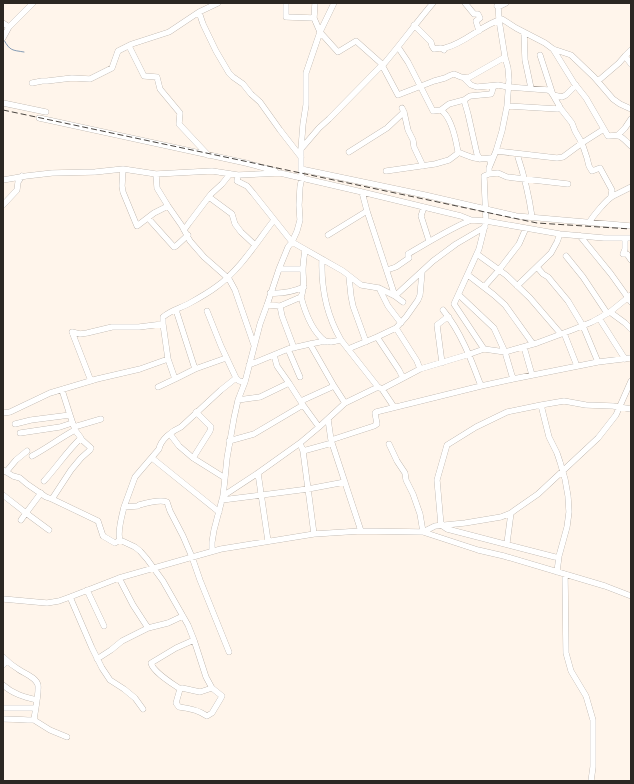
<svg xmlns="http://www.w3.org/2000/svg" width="634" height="784" viewBox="0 0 634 784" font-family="Lato,sans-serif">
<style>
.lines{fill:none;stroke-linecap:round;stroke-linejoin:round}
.stream{stroke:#859cb5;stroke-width:1}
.minor-casing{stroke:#aca39a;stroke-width:6}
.minor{stroke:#fff;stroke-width:5.5}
.rail{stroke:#4a4540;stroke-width:1;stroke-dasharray:6 3;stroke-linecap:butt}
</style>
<rect width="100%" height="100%" fill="#fff5eb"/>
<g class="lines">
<!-- stream -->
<path class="stream" d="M4,40C10,51 12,50 24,52"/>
<defs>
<path id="minor" d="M286,3V17L314,18
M315,3L314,18L320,32L338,52L356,41L383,65
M465,3L474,14H478L480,18L476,21L479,31
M497,6L498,7L506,3
M199,12L203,24L216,51L229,73L233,77L243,84L251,94L260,102L280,130L301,157
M3,23L9,27L33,3
M414,25L431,42L432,46L434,49L441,48L444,50L445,48C466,43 481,25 502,19L516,28L545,43L553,49L571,55L594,77L613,99L620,104L631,109
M524,32L525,60L531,88
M3,38L9,27
M129,46L144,76L157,77L160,89L180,113L179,124L208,155
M398,47L408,62L433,111L441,110C451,117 456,140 458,152C472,158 476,160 491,158L490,161
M553,49L574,83L586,98L608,136C622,134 621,137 631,146
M540,55L553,95L561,109L572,123L575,131L582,143L587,158L589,166L592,171L600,168L612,190L611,196
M625,56L631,64
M382,65L398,95L434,81L445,78L451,75L454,74L461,77L468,78L505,57
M464,78L471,85L477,87L498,85L508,87L548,90L551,92L553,95L562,97L566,95L576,85
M598,81L619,63L625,56L631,50
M32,83L42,81H47L72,78L90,79L112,68L118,51L132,44L169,32L199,12L218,3
M464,100L468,114L477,154L480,159
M3,103L46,112
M507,106L558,109L559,105
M402,108L404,112L408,130L413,140L414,147L423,166
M441,110L449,104L464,100L470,96L491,94L492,92L493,87L498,85
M39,118L246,163L275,171
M618,135L625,128L631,119
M301,149L319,128L329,119L382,65H383C400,45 416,23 433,3
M496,151L557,158L563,157L582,143L604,129
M349,152L387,128L404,112
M517,154C524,175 529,195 532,217
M123,169L122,186L123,192L137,226L154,213L168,206
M301,169L425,195L516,216L631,226
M386,171L435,164L449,160L457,154L458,153V152
M156,174L157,188L168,206L182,226L190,241L204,257L229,279L235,290L254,345
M489,174L498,173L507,177L568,184
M238,175L237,181L247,186L253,193L292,242L343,271L361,285L379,288L395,296L433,261L456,244L485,227
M3,180L26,176L52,173L95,172L123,169L156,174L212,171L238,175L280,173L362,192L461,216L471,220L486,221L560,234L604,238H631
M362,192L367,211L395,296L403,302
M209,197L232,214L235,224L241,232L255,245
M3,205L17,190L18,182L22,176
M424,207L421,216L429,241
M148,218L174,247L176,246L188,235
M589,223C592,217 607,199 613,196C619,193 625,190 631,187
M184,230L189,223L211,194L222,184L230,174
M328,235L367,211
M580,236L611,274L631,302
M625,238V249L623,254H627L631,260
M477,254L506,275L530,298L561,334
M566,256L583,277L607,313
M322,259C321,287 327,316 341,340L331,342L325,341V342
M537,267L543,274L548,277L568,301L583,326L598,362
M279,269H303
M387,270L396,267L409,258L408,256V254C429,242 449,229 471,220
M468,275L494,295L505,305L533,344
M349,277L351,296L353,306L366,342
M517,286L551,253L557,242L560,234
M484,287L499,270L519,244L526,228
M379,288L388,306L401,323
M270,293C283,294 292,292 304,287
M459,295L494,328L505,352L513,379
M301,297C305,288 303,279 303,270C303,263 304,257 305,250
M280,306L282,316L294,348
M176,310L195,369
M443,310C461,332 471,359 481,386
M207,311L221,346L236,378L239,381L245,382
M610,312L625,323L631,329
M599,318L625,359
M396,328L417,361L420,369
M72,332L80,334L87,333L112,327H139L163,324
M72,332L91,381
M564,333L577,366
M377,337L399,370L403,378
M341,340L348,349L378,387
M310,344L334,386L345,403
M524,347L532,375
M288,349L300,377
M348,349L377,337L396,328L406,317L418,300L420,295L422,272
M484,349L454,304L479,249L486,221L484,176L489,174V168L496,151L502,131L507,106L509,80L508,68L505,57L499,20L498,3
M274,355L277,366L289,383
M226,358L195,369L175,379L168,359L163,324V317C171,310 181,308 190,303C199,298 208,293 216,287C240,270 256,243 274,220
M442,363L437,325L446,318L449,317
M249,365L288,349L310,344L325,341C313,332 305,312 301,297L280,306L267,305
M158,387L175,379
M382,389L394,407
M238,400L260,397L289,383L303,405L319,427
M301,401L334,386
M541,405L549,437L557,453L560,462L565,479L568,496L569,512L567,527L559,556L557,572
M196,412L211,427L210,431L193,458L225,478
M3,413L10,412L50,393L97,379L140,369L168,359
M328,419L331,440
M15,424L31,420L70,415L62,390
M74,427L101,419
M20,433L60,427L72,423
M170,434L179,446L193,458
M229,441L254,434L303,405
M300,443L303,451L314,534
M389,444L397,461L405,473L406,480L413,494L420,514L423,532L435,526L465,523L501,517L511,513L515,510L538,494L598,438L616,415L631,381
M303,451L332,443
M32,456C47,448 60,438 75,430
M152,458L219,512
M3,470L13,476L20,478L27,484L46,497L52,499L71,470L81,458L90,450L91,448L81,439V438L75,430L70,415
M6,472L16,460L27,451
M258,473L268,541
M44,481C57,467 67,451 81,438
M3,495L26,513L41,493
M223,496L258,473L300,443L319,427L345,403L378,387L382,389L403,378L420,369L470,354L484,349L505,352L537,343L572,330L592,322L610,312L631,295
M52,499L98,521L103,536L115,543L120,540
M222,500L308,489L345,482
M124,507C122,515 117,533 120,540L135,547L140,551L147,559L163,581L188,625L194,640L206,677L212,688L222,696L221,698L212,713L207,716C200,711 188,708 179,707L176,703L180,689L182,688L200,692L212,688
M21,520L26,513L49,530
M361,531L331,440L374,426L377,424L375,413L376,412L481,386L513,379L598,362L631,358
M507,543L511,513
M212,551V542L214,530L223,496L225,478L227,458L234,418L238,400L245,382L260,324L267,305L279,269L288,247L292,242L297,231L300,220L299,205L300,187L302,177L301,173V149L303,124L306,105V73L320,32L334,3
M555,557L447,529L441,525L437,480L447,445L476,427L507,412L541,405L564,401L586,405L613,406L631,409
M565,574L566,653L571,671L586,696L593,720V767L591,781
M119,578L133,605L148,628L168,623L183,616
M87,590L104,626
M70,597L92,648L102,668L110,680L124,689L135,698L143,709
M3,599L47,603L59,601L70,597L119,578L189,558L221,549L314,534L361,531L423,532L478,550L504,556L605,586L631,596
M229,652L200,580L192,557L183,536L170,511L167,502C160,499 146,503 139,505L138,506L124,507L135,477L159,449C161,439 172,431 181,427L221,390L236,378
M3,657C8,662 13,666 18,669C25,674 36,677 38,685C39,694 35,711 34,720C24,720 13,719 3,719
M97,659L111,650L122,641L148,628
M3,665L7,661
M3,685C13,694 24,697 37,700
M180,689C173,684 153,672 151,663L176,648L194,640
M3,708H35
M34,720L50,730L67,737"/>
</defs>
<!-- minor casing -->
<use href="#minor" class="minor-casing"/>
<!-- minor -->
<use href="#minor" class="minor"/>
<!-- rail -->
<path class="rail" d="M3,110L537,223L631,229"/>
</g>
<!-- border -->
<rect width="634" height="784" fill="none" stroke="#2b2723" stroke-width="8"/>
</svg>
